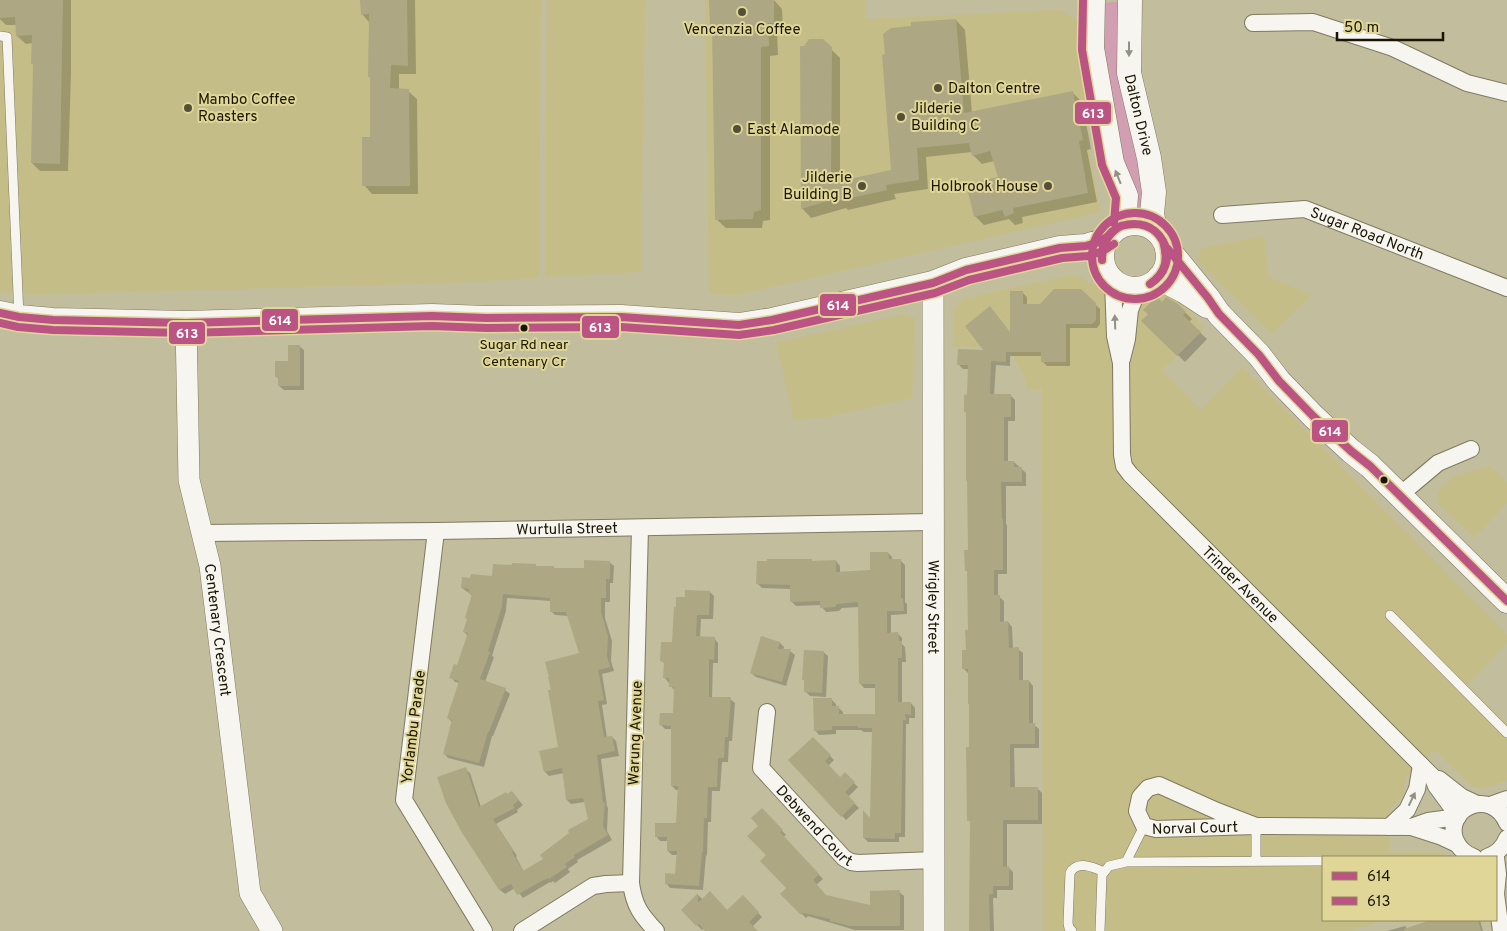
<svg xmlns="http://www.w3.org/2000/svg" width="1507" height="931" viewBox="0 0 1507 931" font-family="Overpass,sans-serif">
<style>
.built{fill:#c5bd88}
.green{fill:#d29eb1}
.shadow{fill:#0003}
.building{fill:#ada784}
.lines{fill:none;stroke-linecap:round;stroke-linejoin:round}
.service-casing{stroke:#7f7a60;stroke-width:10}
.minor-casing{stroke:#7f7a60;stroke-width:18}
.tertiary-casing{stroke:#7f7a60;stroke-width:22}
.secondary-casing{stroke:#7f7a60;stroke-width:25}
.service{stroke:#f6f5f0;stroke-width:9}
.minor{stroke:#f6f5f0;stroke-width:16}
.tertiary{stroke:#f6f5f0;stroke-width:21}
.secondary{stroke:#f6f5f0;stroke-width:24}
.bus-1-casing{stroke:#dfd698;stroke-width:11}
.bus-2-casing{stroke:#dfd698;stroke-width:11}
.bus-1{stroke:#bb5383;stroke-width:8}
.bus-2{stroke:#bb5383;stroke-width:8}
.oneway{fill:#939084}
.poi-dot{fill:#545037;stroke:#dfd698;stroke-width:2}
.bus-dot{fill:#191500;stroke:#dfd698;stroke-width:2}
.labels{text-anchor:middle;stroke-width:4;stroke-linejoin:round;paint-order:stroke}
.bus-label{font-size:14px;fill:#191500;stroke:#dfd698}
.poi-label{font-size:15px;fill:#191500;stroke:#dfd698;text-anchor:start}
.street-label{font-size:15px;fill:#191500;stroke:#dfd698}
.line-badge{stroke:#dfd698;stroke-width:2}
.badge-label{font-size:14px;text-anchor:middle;font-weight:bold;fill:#fff}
</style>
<rect width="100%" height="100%" fill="#c2bd9c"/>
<!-- built -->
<path class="built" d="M0,0H541L539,278L451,283L19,295L0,291Z
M547,0H645L641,272L545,277Z
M705,0H866L865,19L1060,10L1080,22V50L1087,139L1101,212L737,295L709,294Z
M1264,236L1269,277L1312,295L1272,334L1197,261L1202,248Z
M1072,275L1082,277L1089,283L1168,294L1175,297L1204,328L1162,370L1201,410L1242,367L1507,634V644L1467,685L1507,723V780L1488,787L1474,788L1435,750L1405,778L1404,793L1401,798L1394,805L1389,808V852H1439L1445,857H1323V920H1386L1349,931H1043L1042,389H1027V383L1009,347H953V312L962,299Z
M903,314L915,318L912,398L827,417L794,420L776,343Z
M1490,466L1507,482V503L1474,538L1437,502V492L1453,477Z"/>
<!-- green -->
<path class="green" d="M1112,2H1117L1121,6L1144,171L1141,215H1138L1132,213L1104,76L1102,8L1106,3Z"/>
<!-- shadow -->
<path class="shadow" d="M0,0H71V73L68,171H40L32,163L34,66L33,64V43L26,44L17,36V25H6L0,19Z
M362,0H415L416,74H399V90L408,91L417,99L418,194H372L364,185L371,138L372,79L369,76L370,23L362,14Z
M711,0H774L782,9L783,32H777L778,55L770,56V220L763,221L762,228H726L716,219L714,28L711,25Z
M956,20L965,30L972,113L1072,92L1082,102L1091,149L1087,150L1097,202L1022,217L1023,223L1015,225L1009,219L984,225L975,216L1000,178L994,161L982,164L973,155L972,152L926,157L928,189L894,194L896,199L848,210L846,208L811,218L802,208L822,40L840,58V183L892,171Z
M1081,290L1100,309V324L1097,328H1070V366H1047L1042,361V356H1010V366L996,365L994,395H1010L1015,400V421H1008V462H1014L1026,473V486H1006V524L1007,525V574H998V596L1004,601V623L1008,622L1012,627L1013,649H1018L1023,653V681H1029L1033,686V724L1039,729V748H1014L1015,789H1038L1042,793V824H1007V868H1009L1013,872V890H997V898H993L994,931H971V823L969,820L970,748L969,673H968L963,668L968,651L969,631L968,572L966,570L970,552L967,413L965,412L968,396L969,369H963L958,364L986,351L1011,334L1022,292L1027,297V305H1041Z
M1162,303L1176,304L1192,319L1189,322L1207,339L1185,362L1143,321Z
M299,346L304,350V390H284L279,386V380L276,376L289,362Z
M888,553L892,557V561H901L905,565V602L907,604V614L891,615V634H898L902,638V644L905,647L906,662H902V703H911L915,708V718H909V724H906L905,837H899V842H868L864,838L872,821L873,732H864L861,730H836V734L819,735L815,730L831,699L836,704V708L838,707L843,712V715H876V688H864L860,683L859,607L842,608L839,611L826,612L822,607V605L796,606L792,602L791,589L762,588L757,583L811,560L813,562L836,561L840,566V573L872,571Z
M609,562L614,566L613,583H610V602H605V618L612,641L611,661L614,671L602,674L607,704L602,705L607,738L612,737L616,741L619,756L601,759L607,806L608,808L607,831L612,840L577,860L578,862L568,869L570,872L555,883L553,881L551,883L550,882L523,898L515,888L505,894L500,890L462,830L465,769L470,773L481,807L507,795L516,797L523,805L517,810L518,812L496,824L517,856L516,857L524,872L545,860L589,820L585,802L571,804L567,800L564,773L549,776L545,772L560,748L581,653L569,616L555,615L551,611V601L507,598L506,611L492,656L494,657L485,682L505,690L510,694L493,736H492L484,767L448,758L444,753L452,722L448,718L459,683L455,682L451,677L458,667L468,636L464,632L473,596L462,588L493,578L536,567H553L556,569H585Z
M710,592L714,596L713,619H701L700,638H714L718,643V663H713L712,698L730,699L735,703L732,741H729L728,762H722L720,791H712L711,822H708L707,856L706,855L703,890L670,888L666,883L676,875L677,855H672L668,851V841H660L656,836L677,825L679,790H676L672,786V729H665L661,725L674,714L675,691L665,678V664L662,661Z
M761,638L780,643L784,647L783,650L790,651L795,655L786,686L756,677L751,673Z
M823,652L828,656L826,697L810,696L805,691Z
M813,738L834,760L828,766L840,779L845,774L858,787L848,797L859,808L846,820L790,760Z
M762,810L786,835L783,837L823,879L816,885L826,896L872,906L899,892L904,896V930H855L808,916L806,918L782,894L788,888L768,855L760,826Z
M698,895L703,900L727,911L743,897L762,917L752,927L756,931H707L704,928L702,930L682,910Z
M1434,920H1480L1483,931H1387L1405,926L1408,929Z"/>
<!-- building -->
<path class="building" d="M0,0H63L60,164L31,163L33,64H31L32,35L16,36L15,17L0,18Z
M360,0H407L408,66L391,65L390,88L409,89L410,186H362V137H370V77H368L369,14L361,15Z
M709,0H774V23H768L769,46L761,47V210L754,212L753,219L715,220L712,26H710Z
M956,19L964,113L1073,91L1083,140L1079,141L1088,193L1013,208L1014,213L1005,217L1002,210L974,217L966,184L998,177L990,151L972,156L969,143L917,148L919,180L886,185L887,190L838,201V198L801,209L800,46H804L809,39H823L832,47L831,183L891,170L882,55L885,54L883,34L891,28L911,26V22Z
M1054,289H1081L1096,303V320L1092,324H1066V362H1041V352H1006V362L991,361L990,394H1011V417H1004V461H1014V467H1022V482H1001L1002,519H1003V570H994V595H1000V622L1008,621L1009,648L1019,647V680H1029V723H1035V744H1010V787H1038V820H1003V867L1009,866V886H993V894H989L990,931H969L970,821H967L966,747H969V704H968V669H962V650H966L965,630H968L967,571H965L964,550H968L967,481H966V412H964V395L967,394L968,365H957L958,349L983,350L965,326L990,306L1010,332V291H1023V304H1040Z
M1157,296L1162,302L1166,297L1178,304L1186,312L1183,315L1201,332L1177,356L1141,321L1148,314L1143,310Z
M288,345H300V386H278V377H275V361H288Z
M870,552H888L889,559H901V598H903L904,611H887V633L898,632L899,641H902V658H898V702H911V715L905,714L906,720H903L901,833H895V839L863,838V810L870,818L872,728H858V726H832V730L814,731L813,698H832V706H839V714H875V684H859L858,602L837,604L835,607L820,608V601L790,602V585L756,584L757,561H767V559H812V561L836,560V572L870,570Z
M584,560L610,561V579H606V598H601V612L608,636L607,656L610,667L598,670L604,700L598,701L604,737L612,736L615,751L597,755L603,803L605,802L603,826L608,835L574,855L575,857L565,864L567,867L549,879L548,878L545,880V879L517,895L511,884L499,890L461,831L446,803L437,777L466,767L479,807L506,792L507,794L512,791L519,800L513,805L515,808L493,819L513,851L512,852L523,871L543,859L540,855L569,833L568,830L588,819L583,798L566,800L562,768L544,772L539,751L558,747L548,690H551L548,677H549L545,662L579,653L566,612H550V598L503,594L502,606L488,651L490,652L480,679L506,688L489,732H488L479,763L443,754L452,720L447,718L459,681L449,678L454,664L457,665L468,633L463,632L467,619L465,618L472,594L468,593L469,589L461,588L462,577L470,578L471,574L492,576L493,564L512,565V563L536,564V566H554V568H584Z
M685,590L710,591L709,615H697L696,636L715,637L714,660L709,659V697H731L728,737H725L724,758H718L717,787H708L707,818H704L703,852H702L699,886L665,884V873L675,874L677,851H667V837H655V823H676L678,786H671V726L659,725L660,713H673L674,687H669V678H663L664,662L660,661L661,642H672L674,607H676V597H685Z
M761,636L780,642L778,649H791L782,682L750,673Z
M804,650L824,651L822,693L804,692V680H802Z
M813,737L831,755L825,761L840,777L845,772L855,782L845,792L855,803L841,817L788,760Z
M762,808L783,830L780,832L819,874L813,880L826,895L870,905V891L900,890V926H850L830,921V919L803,913L801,915L780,894L786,888L760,861L766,855L747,836L758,826L751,818Z
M710,891L727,910L743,895L759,912L749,922L758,931H705L699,924L696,926L681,910L698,893V903Z
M1431,920H1478L1481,931H1404V929Z"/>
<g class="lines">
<defs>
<path id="service" d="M0,36L7,37L19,317
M1390,615L1507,733
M1256,861V826
M1126,862L1322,861
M1072,931L1069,928L1068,923L1070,873C1077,860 1093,867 1104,872
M1100,931L1102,875L1109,866L1126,862L1144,826"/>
<g id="minor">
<path d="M1253,23L1313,22L1393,48L1467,83L1507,93"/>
<path id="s1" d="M1222,215L1305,209L1507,288"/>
<path id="s2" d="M1113,281L1115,336L1121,363L1122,455L1124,466L1130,474L1432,776L1436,786L1458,816"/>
<path d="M1122,359L1127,339L1130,310L1134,300L1142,288"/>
<path d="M1400,495L1438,463L1471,449"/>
<path d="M640,528L631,883C634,906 641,915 656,931"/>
<path d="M436,531L404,800L484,931"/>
<path id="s3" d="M202,533L436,531L932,522"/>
<path id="s4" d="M767,712L761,768L844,858L851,862L858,863L934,860"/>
<path d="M1439,779L1462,797L1477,804"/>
<path d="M1490,805L1507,799"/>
<path id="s5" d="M1256,826L1217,811L1159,785L1148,788L1140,797L1137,811L1144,826L1156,829L1256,826L1411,827L1442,837L1457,844"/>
<path d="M1389,827L1407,810L1417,789L1421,765"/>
<path d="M1411,827L1428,821L1458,817"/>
<path d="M1474,857C1465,854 1459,849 1455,839C1445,808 1491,787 1507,823"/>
<path d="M1487,857C1497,854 1503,848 1507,838"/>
<path d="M1496,858L1498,874L1496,894L1501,931"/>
<path d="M522,931L593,886L606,884L631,883"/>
</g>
<g id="tertiary">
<path id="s6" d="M933,283L934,931"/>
<path id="s7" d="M186,323L189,480L210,566L250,893L272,931"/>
</g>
<g id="secondary">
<path d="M1093,0L1092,48L1112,163L1126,196L1124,224"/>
<path id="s8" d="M1130,0L1129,73L1149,158L1154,192L1152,214L1155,229"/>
<circle cx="1135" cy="256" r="33"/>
<path d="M1167,248L1208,298L1219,314L1259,355L1279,381L1314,417L1351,451L1370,466L1507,601"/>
<path d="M1159,278L1184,291L1207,306"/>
<path d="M0,313L19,317L53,320L186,323L432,316L486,318L621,317L739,325L772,320L933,283L966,270L1060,248L1086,246L1099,242L1108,236"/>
</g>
</defs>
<!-- service casing -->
<use href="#service" class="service-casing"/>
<!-- minor casing -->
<use href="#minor" class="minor-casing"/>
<!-- tertiary casing -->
<use href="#tertiary" class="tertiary-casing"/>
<!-- secondary casing -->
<use href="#secondary" class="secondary-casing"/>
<!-- service -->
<use href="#service" class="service"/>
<!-- minor -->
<use href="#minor" class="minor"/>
<!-- tertiary -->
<use href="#tertiary" class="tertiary"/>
<!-- secondary -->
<use href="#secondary" class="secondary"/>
<defs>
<path id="bus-1" d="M1121,226C1138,221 1154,225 1163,241
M1167,248L1208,298L1219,314L1259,355L1279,381L1314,417L1351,451L1370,466L1507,601
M1102,260C1101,245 1107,232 1121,226
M1102,260C1102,245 1108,233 1121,226
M1150,284C1167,272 1168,259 1163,241
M1150,284C1165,275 1172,257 1163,241
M0,313L19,317L53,320L186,323L432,316L486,318L621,317L739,325L772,320L933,283L966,270L1060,248L1086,246L1099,242L1108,236"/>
<path id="bus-2" d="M1083,0L1082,50L1102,165L1116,198L1114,223
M1092 256a43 43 0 1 1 86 0a43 43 0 1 1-86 0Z
M0,323L18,327L53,330L186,333L432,326L486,328L621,327L739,335L774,330L935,293L969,280L1062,258L1088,256L1103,251L1114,244"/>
</defs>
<!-- bus-1 casing -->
<use href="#bus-1" class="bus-1-casing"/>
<!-- bus-2 casing -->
<use href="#bus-2" class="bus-2-casing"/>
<!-- bus-1 -->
<use href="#bus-1" class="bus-1"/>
<!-- bus-2 -->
<use href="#bus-2" class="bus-2"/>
</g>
<!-- one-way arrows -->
<defs><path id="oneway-solid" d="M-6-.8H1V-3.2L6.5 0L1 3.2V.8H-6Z" transform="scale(1.25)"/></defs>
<g class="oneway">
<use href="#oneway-solid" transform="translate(1129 49) rotate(90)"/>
<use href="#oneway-solid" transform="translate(1118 177) rotate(-112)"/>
<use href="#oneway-solid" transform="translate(1115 322) rotate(-92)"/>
<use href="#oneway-solid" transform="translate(1412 799) rotate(-64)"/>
</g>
<!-- markers -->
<g class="poi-dot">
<circle cx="742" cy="12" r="5"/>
<circle cx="938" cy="88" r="5"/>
<circle cx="188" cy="108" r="5"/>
<circle cx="901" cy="117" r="5"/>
<circle cx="737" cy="129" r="5"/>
<circle cx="862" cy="186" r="5"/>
<circle cx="1048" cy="186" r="5"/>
</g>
<g class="bus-dot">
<circle cx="524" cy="328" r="4.5"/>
<circle cx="1384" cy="480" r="4.5"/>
</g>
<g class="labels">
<!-- bus labels -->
<g class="bus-label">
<text x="524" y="349">Sugar Rd near<tspan x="524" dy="17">Centenary Cr</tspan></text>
</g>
<!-- poi labels -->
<g class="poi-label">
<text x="742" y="34" text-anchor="middle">Vencenzia Coffee</text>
<text x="948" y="93">Dalton Centre</text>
<text x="198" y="104">Mambo Coffee<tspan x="198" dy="17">Roasters</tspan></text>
<text x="911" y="113">Jilderie<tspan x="911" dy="17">Building C</tspan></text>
<text x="747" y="134">East Alamode</text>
<text x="852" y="182" text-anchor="end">Jilderie<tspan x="852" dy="17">Building B</tspan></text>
<text x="1038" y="191" text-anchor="end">Holbrook House</text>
</g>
<!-- street labels -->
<g class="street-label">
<text dy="5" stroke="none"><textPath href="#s8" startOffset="116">Dalton Drive</textPath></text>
<text dy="5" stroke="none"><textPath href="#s1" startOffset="150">Sugar Road North</textPath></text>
<text dy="5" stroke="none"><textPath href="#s3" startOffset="365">Wurtulla Street</textPath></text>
<text dy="5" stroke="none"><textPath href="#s2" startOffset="352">Trinder Avenue</textPath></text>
<text dy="5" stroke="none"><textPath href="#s6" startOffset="324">Wrigley Street</textPath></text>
<text dy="5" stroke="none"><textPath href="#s7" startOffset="310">Centenary Crescent</textPath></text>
<text transform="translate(413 727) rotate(-83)" y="5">Yorlambu Parade</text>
<text transform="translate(635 733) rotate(-88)" y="5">Warung Avenue</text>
<text dy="5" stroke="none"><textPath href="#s4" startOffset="135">Debwend Court</textPath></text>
<text dy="5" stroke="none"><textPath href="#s5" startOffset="211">Norval Court</textPath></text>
</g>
</g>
<g class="line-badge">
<rect x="1074" y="101" width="38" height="24" rx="5" fill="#bb5383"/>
<rect x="819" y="293" width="38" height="24" rx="5" fill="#bb5383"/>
<rect x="261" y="308" width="38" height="24" rx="5" fill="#bb5383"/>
<rect x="581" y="315" width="39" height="24" rx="5" fill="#bb5383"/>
<rect x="168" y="321" width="38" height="24" rx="5" fill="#bb5383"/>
<rect x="1311" y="419" width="38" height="24" rx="5" fill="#bb5383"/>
</g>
<g class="badge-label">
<text x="1093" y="118">613</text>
<text x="838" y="310">614</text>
<text x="280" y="325">614</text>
<text x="600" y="332">613</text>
<text x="187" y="338">613</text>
<text x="1330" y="436">614</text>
</g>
<!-- legend -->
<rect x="1322" y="856" width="175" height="65" fill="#dfd698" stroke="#90895b"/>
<rect x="1332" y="872" width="25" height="8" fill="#bb5383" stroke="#90895b"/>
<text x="1367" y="881" font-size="15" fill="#191500">614</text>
<rect x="1332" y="897" width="25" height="8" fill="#bb5383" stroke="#90895b"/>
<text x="1367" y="906" font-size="15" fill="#191500">613</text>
<!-- scale -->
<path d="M1337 32v8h106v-8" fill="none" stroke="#191500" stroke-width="2.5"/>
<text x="1344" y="32" font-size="15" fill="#191500" stroke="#dfd698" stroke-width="4" paint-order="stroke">50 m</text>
</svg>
